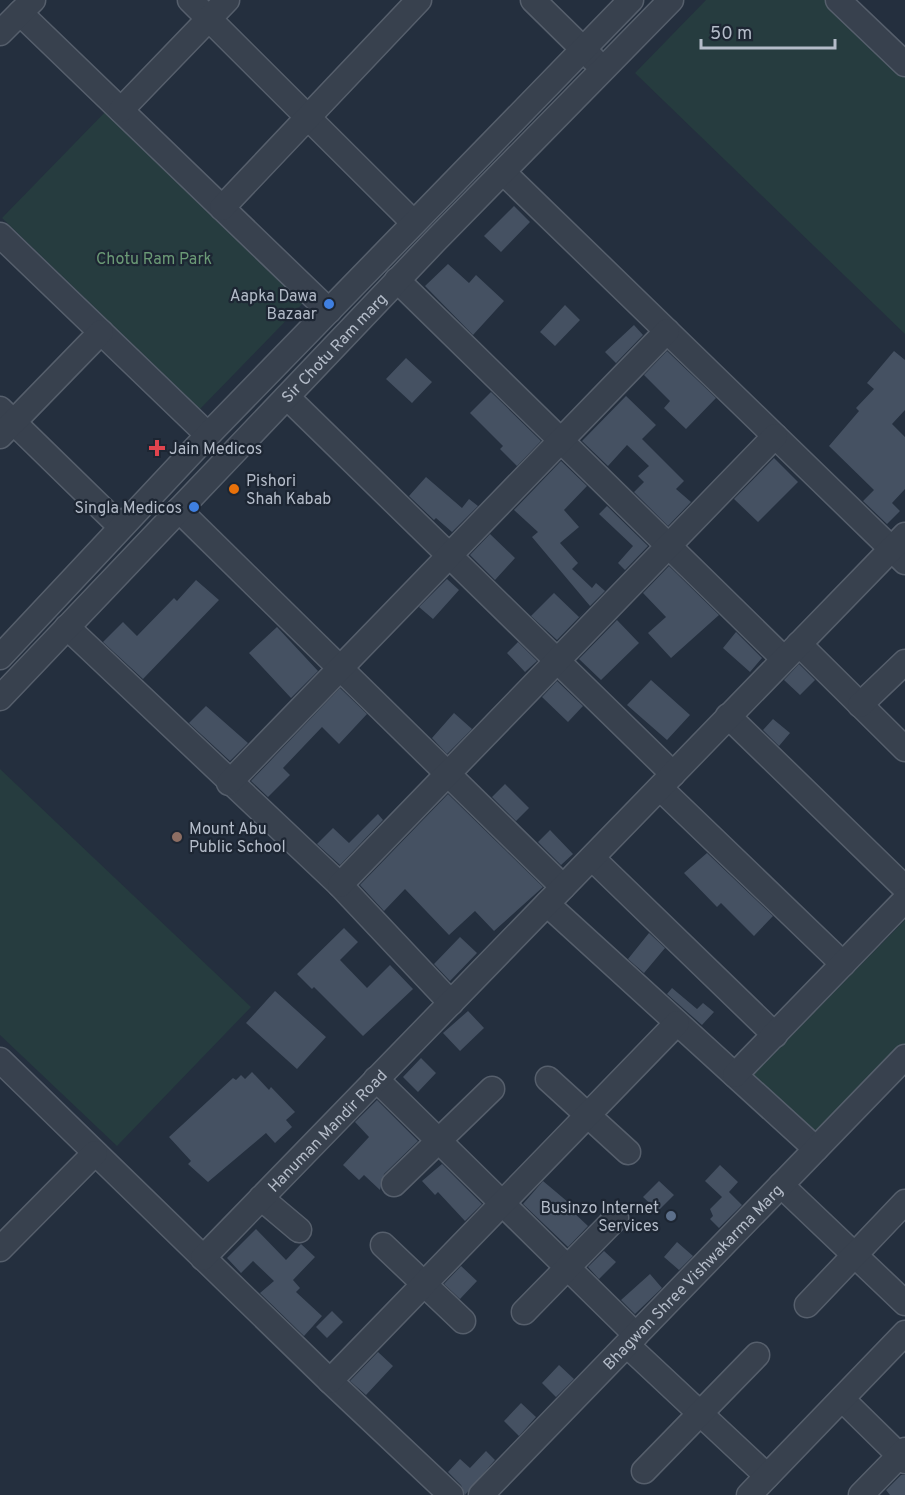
<svg xmlns="http://www.w3.org/2000/svg" width="905" height="1495" viewBox="0 0 905 1495" font-family="Overpass,sans-serif">
<style>
.green{fill:#263c3f}
.building{fill:#455162}
.lines{fill:none;stroke-linecap:round;stroke-linejoin:round}
.minor-casing{stroke:#565f6c;stroke-width:27}
.minor{stroke:#38414e;stroke-width:24}
.shop-dot{fill:#3f7fe0;stroke:#1d2633;stroke-width:2}
.health-dot{fill:#e0444e;stroke:#1d2633;stroke-width:2}
.food-dot{fill:#e8710a;stroke:#1d2633;stroke-width:2}
.education-dot{fill:#8d6e63;stroke:#1d2633;stroke-width:2}
.service-dot{fill:#5c6f8a;stroke:#1d2633;stroke-width:2}
.labels{text-anchor:middle;stroke-width:4.5;stroke-linejoin:round;paint-order:stroke}
.park-label{font-size:16px;fill:#6b9a76;stroke:#1d2633}
.poi-label{font-size:16px;fill:#b4bcc9;stroke:#1d2633;text-anchor:end}
.street-label{font-size:16px;fill:#b4bcc9;stroke:#1d2633}
</style>
<rect width="100%" height="100%" fill="#242f3e"/>
<!-- green -->
<path class="green" d="M706,0H826L905,77V334L635,73Z
M109,108L307,299L200,409L2,218Z
M0,769L251,1007L117,1146L0,1035Z
M905,920V1051L817,1141L751,1077Z"/>
<!-- building -->
<path class="building" d="M514,206L530,222L501,252L484,236Z
M448,264L469,283L476,275L504,301L473,335L425,286Z
M565,305L580,320L555,346L540,332Z
M634,325L643,335L616,363L605,352Z
M667,351L716,398L686,429L664,408L670,401L644,375Z
M894,351L905,360V410L892,424L905,437V489L892,503L900,511L887,524L863,501L874,490L829,446L859,411L856,408L874,389L867,383Z
M406,358L432,382L412,403L386,379Z
M491,392L541,441L517,466L500,449L503,446L470,413Z
M626,396L656,425L642,439L684,481L676,489L691,502L668,526L634,492L644,482L638,476L649,466L627,445L608,466L582,441Z
M774,458L798,482L758,522L734,499Z
M561,461L587,486L564,510L579,527L560,543L578,563L572,569L592,588L596,583L605,591L590,606L532,537L538,532L514,510Z
M426,477L462,508L469,499L478,506L452,532L436,518L434,520L409,496Z
M607,506L648,546L625,570L618,563L633,546L599,514Z
M490,534L515,558L495,580L470,555Z
M669,566L719,615L671,658L648,633L666,617L643,593Z
M447,579L459,590L433,619L419,607Z
M196,580L219,600L143,679L103,642L123,622L137,636L174,598L177,601Z
M554,593L579,617L588,608L557,640L531,616Z
M617,620L639,643L601,680L579,659Z
M277,627L318,671L291,698L249,653Z
M736,632L762,658L750,672L723,648Z
M518,642L537,661L525,672L507,653Z
M799,664L815,680L800,695L784,680Z
M651,680L690,715L667,740L627,705Z
M557,681L583,706L568,722L542,697Z
M340,688L367,714L339,744L322,727L283,768L290,775L268,797L251,781Z
M206,706L248,743L230,761L189,723Z
M454,713L472,729L447,754L432,738Z
M773,719L790,733L779,746L763,730Z
M505,784L529,808L516,821L492,797Z
M448,794L543,887L494,931L475,911L449,935L405,889L384,911L360,885Z
M378,814L383,820L340,865L317,844L333,828L349,843Z
M550,830L573,854L561,865L538,842Z
M707,853L773,916L754,936L721,903L717,907L684,873Z
M344,928L358,942L340,960L367,988L390,965L413,989L363,1036L314,987L312,989L297,974Z
M649,933L665,948L644,973L628,959Z
M460,937L477,953L450,981L434,964Z
M672,988L697,1009L703,1003L714,1012L702,1025L667,994Z
M275,991L326,1037L297,1069L246,1023Z
M468,1011L484,1028L460,1051L443,1033Z
M421,1058L436,1073L418,1092L403,1077Z
M252,1072L269,1090L271,1087L295,1112L286,1120L292,1127L275,1143L266,1133L208,1182L188,1164L191,1161L169,1137L233,1078L236,1080L241,1075L245,1079Z
M377,1100L418,1141L384,1174L380,1190L364,1175L359,1180L343,1165L369,1137L355,1122Z
M442,1164L482,1204L465,1221L438,1192L435,1195L422,1181Z
M720,1165L738,1182L729,1192L742,1205L719,1228L710,1219L713,1216L710,1209L722,1197L705,1181Z
M543,1181L575,1208L572,1211L588,1226L568,1247L523,1204Z
M659,1181L674,1195L658,1211L643,1197Z
M256,1229L286,1260L301,1244L315,1257L293,1280L300,1288L296,1292L322,1316L304,1336L260,1293L274,1281L253,1261L241,1273L227,1258Z
M677,1242L693,1256L679,1270L664,1257Z
M604,1251L616,1262L599,1279L588,1267Z
M461,1266L477,1281L460,1299L444,1284Z
M650,1274L662,1288L635,1314L621,1300Z
M332,1311L343,1322L327,1338L316,1327Z
M378,1352L393,1366L366,1395L350,1381Z
M559,1365L574,1379L556,1397L542,1383Z
M521,1403L536,1417L519,1436L504,1421Z
M486,1451L495,1460L465,1495L461,1485L448,1472L460,1459L470,1468Z
M901,1475H905V1495H890L886,1490Z"/>
<g class="lines">
<defs>
<g id="minor">
<path d="M190,0L413,222"/>
<path d="M533,0L593,59"/>
<path d="M838,0L905,64"/>
<path d="M20,13L329,311"/>
<path d="M0,33L33,0"/>
<path d="M121,110L227,0"/>
<path d="M503,172L905,562"/>
<path d="M222,208L419,0"/>
<path d="M0,235L208,435"/>
<path d="M397,280L784,659"/>
<path d="M287,397L673,774"/>
<path d="M0,409L121,527"/>
<path d="M0,436L101,332"/>
<path d="M179,510L563,887"/>
<path d="M67,627L340,885L451,1003"/>
<path d="M799,644L905,749"/>
<path d="M0,657L208,435L631,0"/>
<path id="s1" d="M0,698L434,242L671,0"/>
<path d="M860,705L905,662"/>
<path d="M728,716L905,888"/>
<path d="M229,783L667,331"/>
<path d="M660,788L843,964"/>
<path d="M592,858L775,1035"/>
<path d="M340,885L775,436"/>
<path d="M547,904L816,1149"/>
<path d="M0,1060L330,1381L451,1495"/>
<path d="M735,1075L905,900"/>
<path d="M376,1079L636,1335"/>
<path d="M548,1079L628,1152"/>
<path d="M394,1184L492,1089"/>
<path d="M781,1185L905,1303"/>
<path d="M261,1198L299,1230"/>
<path d="M383,1245L463,1321"/>
<path d="M0,1249L95,1153"/>
<path id="s2" d="M203,1258L905,535"/>
<path d="M807,1305L905,1202"/>
<path d="M524,1312L616,1218"/>
<path d="M627,1345L767,1476"/>
<path d="M330,1381L677,1023"/>
<path d="M842,1399L905,1461"/>
<path d="M644,1471L757,1355"/>
<path id="s3" d="M481,1495L905,1057"/>
<path d="M749,1495L905,1333"/>
<path d="M861,1495L905,1450"/>
</g>
</defs>
<!-- minor casing -->
<use href="#minor" class="minor-casing"/>
<!-- minor -->
<use href="#minor" class="minor"/>
</g>
<!-- markers -->
<g class="shop-dot">
<circle cx="329" cy="304" r="6"/>
<circle cx="194" cy="507" r="6"/>
</g>
<path class="health-dot" d="M154 439h6v6h6v6h-6v6h-6v-6h-6v-6h6z"/>
<circle class="food-dot" cx="234" cy="489" r="6"/>
<circle class="education-dot" cx="177" cy="837" r="6"/>
<circle class="service-dot" cx="671" cy="1216" r="6"/>
<g class="labels">
<!-- park labels -->
<g class="park-label">
<text x="154" y="264">Chotu Ram Park</text>
</g>
<!-- poi labels -->
<g class="poi-label">
<text x="317" y="301">Aapka Dawa<tspan x="317" dy="18">Bazaar</tspan></text>
<text x="169" y="454" text-anchor="start">Jain Medicos</text>
<text x="246" y="486" text-anchor="start">Pishori<tspan x="246" dy="18">Shah Kabab</tspan></text>
<text x="182" y="513">Singla Medicos</text>
<text x="189" y="834" text-anchor="start">Mount Abu<tspan x="189" dy="18">Public School</tspan></text>
<text x="659" y="1213">Businzo Internet<tspan x="659" dy="18">Services</tspan></text>
</g>
<!-- street labels -->
<g class="street-label">
<text dy="6" stroke="none"><textPath href="#s1" startOffset="484">Sir Chotu Ram marg</textPath></text>
<text dy="6" stroke="none"><textPath href="#s2" startOffset="178">Hanuman Mandir Road</textPath></text>
<text dy="6" stroke="none"><textPath href="#s3" startOffset="304">Bhagwan Shree Vishwakarma Marg</textPath></text>
</g>
</g>
<!-- scale -->
<path d="M701 39v9h134v-9" fill="none" stroke="#b4bcc9" stroke-width="3"/>
<text x="710" y="39" font-size="18" fill="#b4bcc9" stroke="#1d2633" stroke-width="4.5" paint-order="stroke">50 m</text>
</svg>
